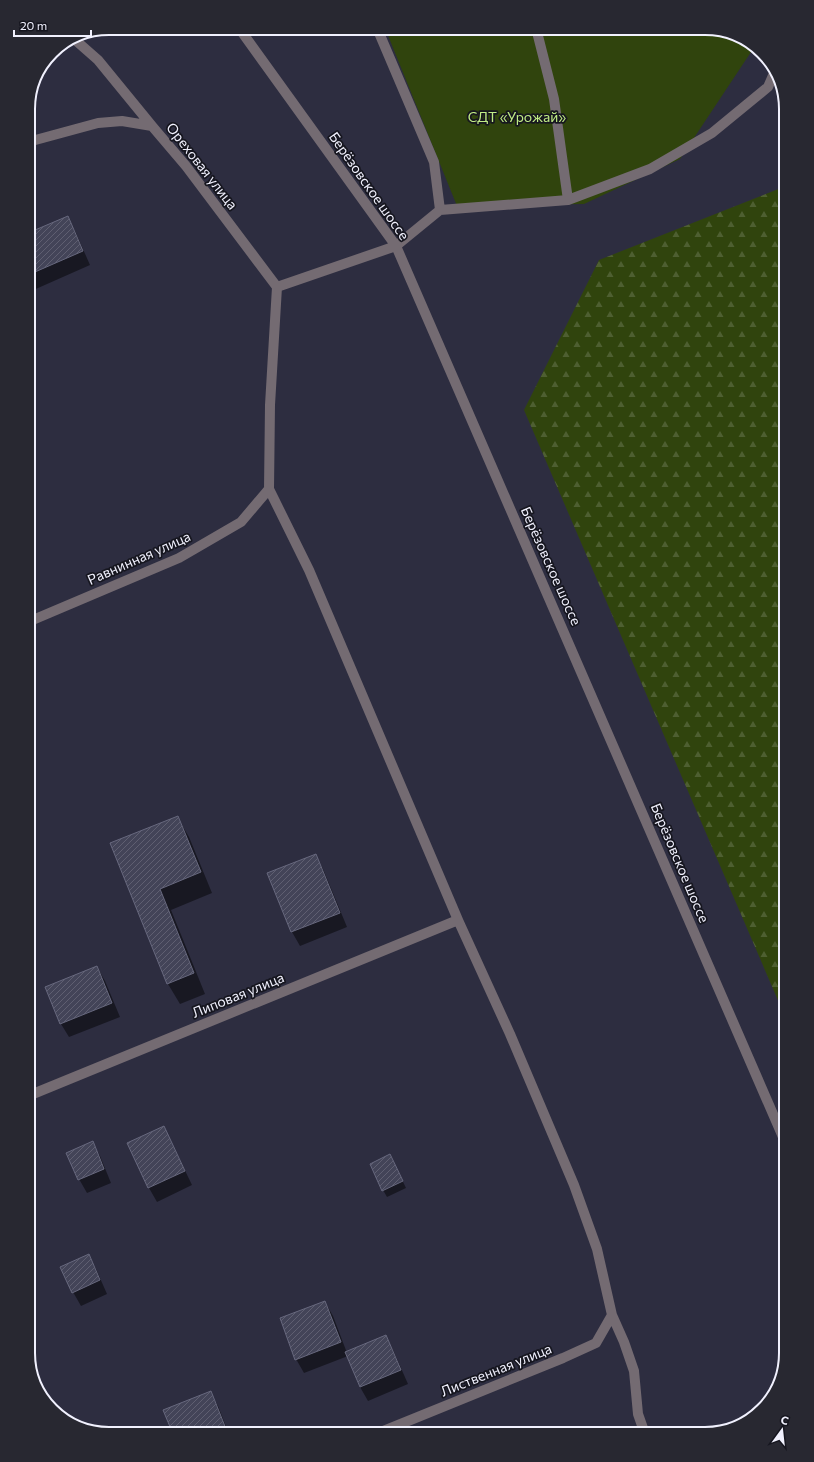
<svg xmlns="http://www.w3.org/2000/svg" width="814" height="1462" viewBox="0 0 814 1462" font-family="Commissioner,sans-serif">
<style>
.green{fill:#30440d}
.forest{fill:url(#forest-firs)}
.shadow{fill:#0007}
.building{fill:url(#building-hatch);stroke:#67687e}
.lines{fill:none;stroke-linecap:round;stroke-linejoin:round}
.minor{stroke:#746b72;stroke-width:10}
.labels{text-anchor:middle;stroke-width:3.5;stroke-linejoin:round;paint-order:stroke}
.park-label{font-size:14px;fill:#c0ec85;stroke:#16161f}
.street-label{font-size:14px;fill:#f1f1fe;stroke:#16161f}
.rim{fill:none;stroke:#f1f1fe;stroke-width:2}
</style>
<defs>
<pattern id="forest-firs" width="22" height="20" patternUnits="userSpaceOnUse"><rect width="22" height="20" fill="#30440d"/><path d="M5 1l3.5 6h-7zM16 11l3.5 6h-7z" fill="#4e5f31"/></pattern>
<pattern id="building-hatch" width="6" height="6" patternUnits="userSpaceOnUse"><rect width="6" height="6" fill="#434458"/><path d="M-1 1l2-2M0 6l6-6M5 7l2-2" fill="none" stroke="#5f5f71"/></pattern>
</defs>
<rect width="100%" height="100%" fill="#2d2d40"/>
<!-- green -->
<path class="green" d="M385,28H710L755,46L680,159L584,204L457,206Z"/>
<!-- forest -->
<path class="forest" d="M786,186V1019L524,410L599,260Z"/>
<!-- shadow -->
<path class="shadow" d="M67,217L75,231L90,265L29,292L28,234Z
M177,817L189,837L212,893L171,910L205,994L180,1004L168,984L111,844Z
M315,855L323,869L347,927L300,946L292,932L268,874Z
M97,967L105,981L120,1017L69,1037L61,1024L46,988Z
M164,1127L192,1185L157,1202L149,1188L129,1144Z
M92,1143L100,1156L111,1183L87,1193L79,1179Z
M390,1155L406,1188L387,1197L383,1190Z
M88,1256L96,1269L107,1294L81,1306L73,1292Z
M325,1302L333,1316L347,1353L385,1337L393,1350L408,1384L368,1401L360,1387L348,1356L304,1373L296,1359Z
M210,1392L218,1406L229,1434H174Z"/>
<!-- building -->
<path class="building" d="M68,216L83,251L28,275V233Z
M178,816L201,872L160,889L194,973L167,984L110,843Z
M316,854L340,913L291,932L267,873Z
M97,966L112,1003L60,1024L45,987Z
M164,1126L185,1171L148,1188L127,1143Z
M93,1141L104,1169L78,1180L66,1153Z
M390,1154L403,1181L382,1191L370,1164Z
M89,1254L100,1280L72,1293L60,1267Z
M325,1301L341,1342L295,1360L280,1318Z
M386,1335L401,1370L360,1387L345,1352Z
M211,1391L228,1434H173L163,1410Z"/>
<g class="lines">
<!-- minor -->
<path class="minor" d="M239,28L396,246L786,1144
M377,28L434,162L440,210L396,246L277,287L270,405L269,489L309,570L458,920L510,1034L574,1185L597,1249L612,1315L624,1342L634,1371L638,1414L645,1434
M536,28L554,99L568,200
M73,38L98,60L152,126
M28,142L98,123L122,121L152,126L186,166L277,287
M440,210L568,200L650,169L712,133L768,87L775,71
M28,622L179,558L241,522L269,489
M28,1096L458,920
M376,1434L563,1358L596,1343L612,1315"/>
</g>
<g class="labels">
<!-- park labels -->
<g class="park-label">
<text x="517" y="122">СДТ «Урожай»</text>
</g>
<!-- street labels -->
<g class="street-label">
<text transform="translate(202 166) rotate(52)" y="5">Ореховая улица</text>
<text transform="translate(369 186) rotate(55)" y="5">Берёзовское шоссе</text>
<text transform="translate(139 558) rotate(-24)" y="5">Равнинная улица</text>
<text transform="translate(551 566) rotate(66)" y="5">Берёзовское шоссе</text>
<text transform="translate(680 863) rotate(67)" y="5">Берёзовское шоссе</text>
<text transform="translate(238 995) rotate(-22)" y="5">Липовая улица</text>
<text transform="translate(496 1370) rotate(-22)" y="5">Лиственная улица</text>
</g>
</g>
<!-- crop -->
<path d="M0 0H814V1462H0ZM109 35H705A74 74 0 0 1 779 109V1353A74 74 0 0 1 705 1427H109A74 74 0 0 1 35 1353V109A74 74 0 0 1 109 35Z" fill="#282831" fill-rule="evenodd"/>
<path class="rim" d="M109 35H705A74 74 0 0 1 779 109V1353A74 74 0 0 1 705 1427H109A74 74 0 0 1 35 1353V109A74 74 0 0 1 109 35Z"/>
<!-- north arrow -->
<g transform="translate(782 1430) rotate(15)" stroke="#16161f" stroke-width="3" paint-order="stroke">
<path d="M0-3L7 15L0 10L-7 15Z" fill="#f1f1fe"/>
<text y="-6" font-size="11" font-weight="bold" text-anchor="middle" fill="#f1f1fe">С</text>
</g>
<!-- scale -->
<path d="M14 30v6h77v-6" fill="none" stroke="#f1f1fe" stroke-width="2"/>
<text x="20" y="30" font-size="12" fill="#f1f1fe" stroke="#16161f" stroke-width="3" paint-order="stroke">20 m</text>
</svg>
